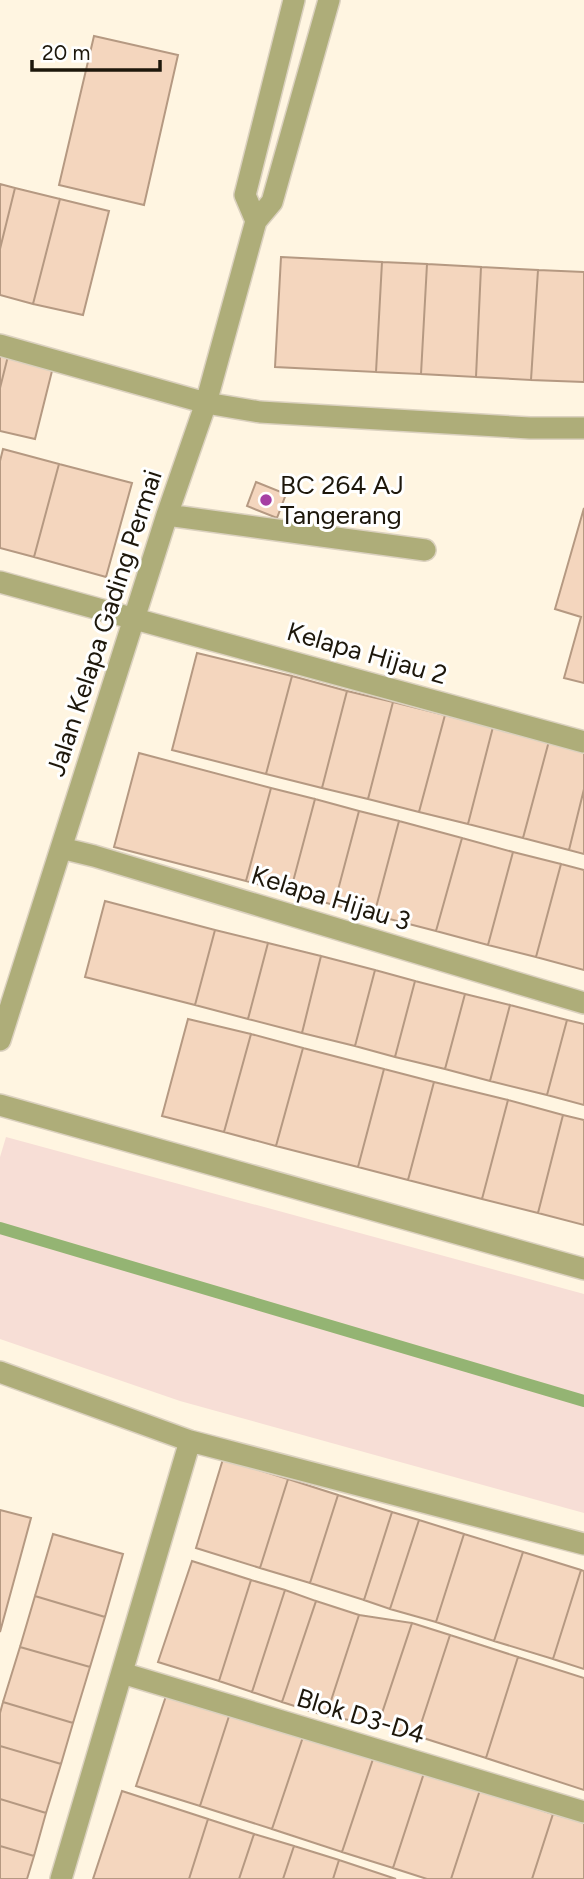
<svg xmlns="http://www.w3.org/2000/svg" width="584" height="1879" viewBox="0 0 584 1879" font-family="Figtree,sans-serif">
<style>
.green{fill:#f7ded6}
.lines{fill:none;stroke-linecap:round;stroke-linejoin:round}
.stream{stroke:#94b473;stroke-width:12}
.building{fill:#f4d6be;stroke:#b59982;stroke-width:2}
.minor-casing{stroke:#dbd1bf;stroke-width:24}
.minor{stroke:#aead79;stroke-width:21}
.poi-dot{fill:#a63fa3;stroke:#fff;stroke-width:2.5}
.labels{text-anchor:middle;stroke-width:6;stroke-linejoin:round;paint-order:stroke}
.poi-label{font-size:26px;fill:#1d170b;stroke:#fff;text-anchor:start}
.street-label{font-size:26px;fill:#1d170b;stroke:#fff}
</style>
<rect width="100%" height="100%" fill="#fff5e1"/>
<!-- green -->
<path class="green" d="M6,1137L584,1294V1513L180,1401L0,1339V1157Z"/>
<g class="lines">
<!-- stream -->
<path class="stream" d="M0,1228L584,1401"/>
</g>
<!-- building -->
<path class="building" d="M94,36L178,55L144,205L59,185Z
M0,184L15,188L0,249Z
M15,188L60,199L33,304L0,295V249Z
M60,199L109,211L83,315L33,304Z
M281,257L382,262L376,372L275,367Z
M382,262L427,264L421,374L376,372Z
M427,264L481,267L476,377L421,374Z
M481,267L538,270L531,380L476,377Z
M538,270L584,272V382L531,380Z
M0,350L9,352L0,388Z
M9,352L54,363L35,439L0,431V388Z
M3,449L59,464L34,557L0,548V461Z
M59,464L132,483L106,577L34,557Z
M256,482L286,494L277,518L247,506Z
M584,508V683L564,678L581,617L555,609Z
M197,653L292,676L266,774L172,750Z
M292,676L347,691L322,788L266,774Z
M347,691L393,702L368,799L322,788Z
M393,702L445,715L419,812L368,799Z
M445,715L493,727L468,824L419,812Z
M493,727L549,741L523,838L468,824Z
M549,741L584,749V789L569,850L523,838Z
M139,753L271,788L246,881L114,847Z
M271,788L315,799L290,893L246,881Z
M584,789V854L569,850Z
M315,799L359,811L334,905L290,893Z
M359,811L399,821L374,915L334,905Z
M399,821L462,838L436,931L374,915Z
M462,838L513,852L488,945L436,931Z
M513,852L561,864L536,957L488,945Z
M561,864L584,870V970L536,957Z
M105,901L215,930L195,1005L85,977Z
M215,930L268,943L248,1019L195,1005Z
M268,943L321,956L302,1033L248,1019Z
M321,956L375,970L355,1046L302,1033Z
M375,970L415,981L395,1057L355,1046Z
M415,981L465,994L445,1069L395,1057Z
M465,994L510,1005L490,1081L445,1069Z
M510,1005L567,1020L547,1095L490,1081Z
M188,1019L251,1034L224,1132L162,1116Z
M567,1020L584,1024V1105L547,1095Z
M251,1034L303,1048L276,1146L224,1132Z
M303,1048L384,1069L358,1167L276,1146Z
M384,1069L434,1082L408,1180L358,1167Z
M434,1082L508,1100L482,1199L408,1180Z
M508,1100L563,1115L538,1213L482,1199Z
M563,1115L584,1120V1225L538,1213Z
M223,1459L288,1479L260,1568L196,1548Z
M288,1479L338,1495L310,1583L260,1568Z
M338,1495L392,1512L364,1600L310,1583Z
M0,1510L31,1518L0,1632Z
M392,1512L419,1520L390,1609L364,1600Z
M419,1520L464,1534L436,1622L390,1609Z
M53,1534L123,1554L105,1617L35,1596Z
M464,1534L523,1552L494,1641L436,1622Z
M523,1552L581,1570L553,1659L494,1641Z
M192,1561L251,1580L219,1681L158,1662Z
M581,1570L584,1571V1669L553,1659Z
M251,1580L285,1590L252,1692L219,1681Z
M285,1590L316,1601L282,1702L252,1692Z
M35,1596L105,1617L90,1667L20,1647Z
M316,1601L359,1615L326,1716L282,1702Z
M359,1615L412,1623L378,1725L326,1716Z
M412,1623L450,1635L417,1736L378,1725Z
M450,1635L518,1657L486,1758L417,1736Z
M20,1647L90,1667L73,1723L3,1702Z
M518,1657L584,1678V1790L486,1758Z
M168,1690L231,1710L200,1806L136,1786Z
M3,1702L73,1723L61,1764L0,1746V1713Z
M231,1710L304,1734L272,1829L200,1806Z
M304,1734L374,1756L342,1852L272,1829Z
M0,1746L61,1764L46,1813L0,1799Z
M374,1756L424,1773L393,1868L342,1852Z
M424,1773L480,1790L451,1879H427L393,1868Z
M480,1790L553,1814L532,1879H451Z
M122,1791L208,1819L189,1879H93Z
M0,1799L46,1813L34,1856L0,1846Z
M553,1814L584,1822V1879H532Z
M208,1819L254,1834L239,1879H189Z
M254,1834L294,1846L283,1879H239Z
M0,1846L34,1856L27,1879H0Z
M294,1846L339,1860L333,1879H283Z
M339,1860L396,1879H333Z"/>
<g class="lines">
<defs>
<path id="minor" d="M256,221L245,195L294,0
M0,345L206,403L260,412L530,428H584
M167,515L425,550
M0,582L584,742
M61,848L94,856L584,1003
M0,1040L167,515L206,403L256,221L272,202L329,0
M0,1105L584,1269
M0,1372L190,1441L584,1544
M122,1673L584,1812
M61,1879L190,1441"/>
</defs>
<!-- minor casing -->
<use href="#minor" class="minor-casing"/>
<!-- minor -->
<use href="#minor" class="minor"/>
</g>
<!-- markers -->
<circle class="poi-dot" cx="266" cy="500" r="7"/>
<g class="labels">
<!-- poi labels -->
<g class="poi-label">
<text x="280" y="494">BC 264 AJ<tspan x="280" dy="30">Tangerang</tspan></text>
</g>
<!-- street labels -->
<g class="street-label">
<text transform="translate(104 623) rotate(-72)" y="9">Jalan Kelapa Gading Permai</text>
<text transform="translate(367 653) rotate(16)" y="9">Kelapa Hijau 2</text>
<text transform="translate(331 898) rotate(17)" y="9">Kelapa Hijau 3</text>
<text transform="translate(361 1716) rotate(17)" y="9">Blok D3-D4</text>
</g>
</g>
<!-- scale -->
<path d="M32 60v10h128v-10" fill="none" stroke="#1d170b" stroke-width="3.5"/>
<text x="42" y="60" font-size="21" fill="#1d170b" stroke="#ffffff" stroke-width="5" paint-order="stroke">20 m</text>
</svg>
